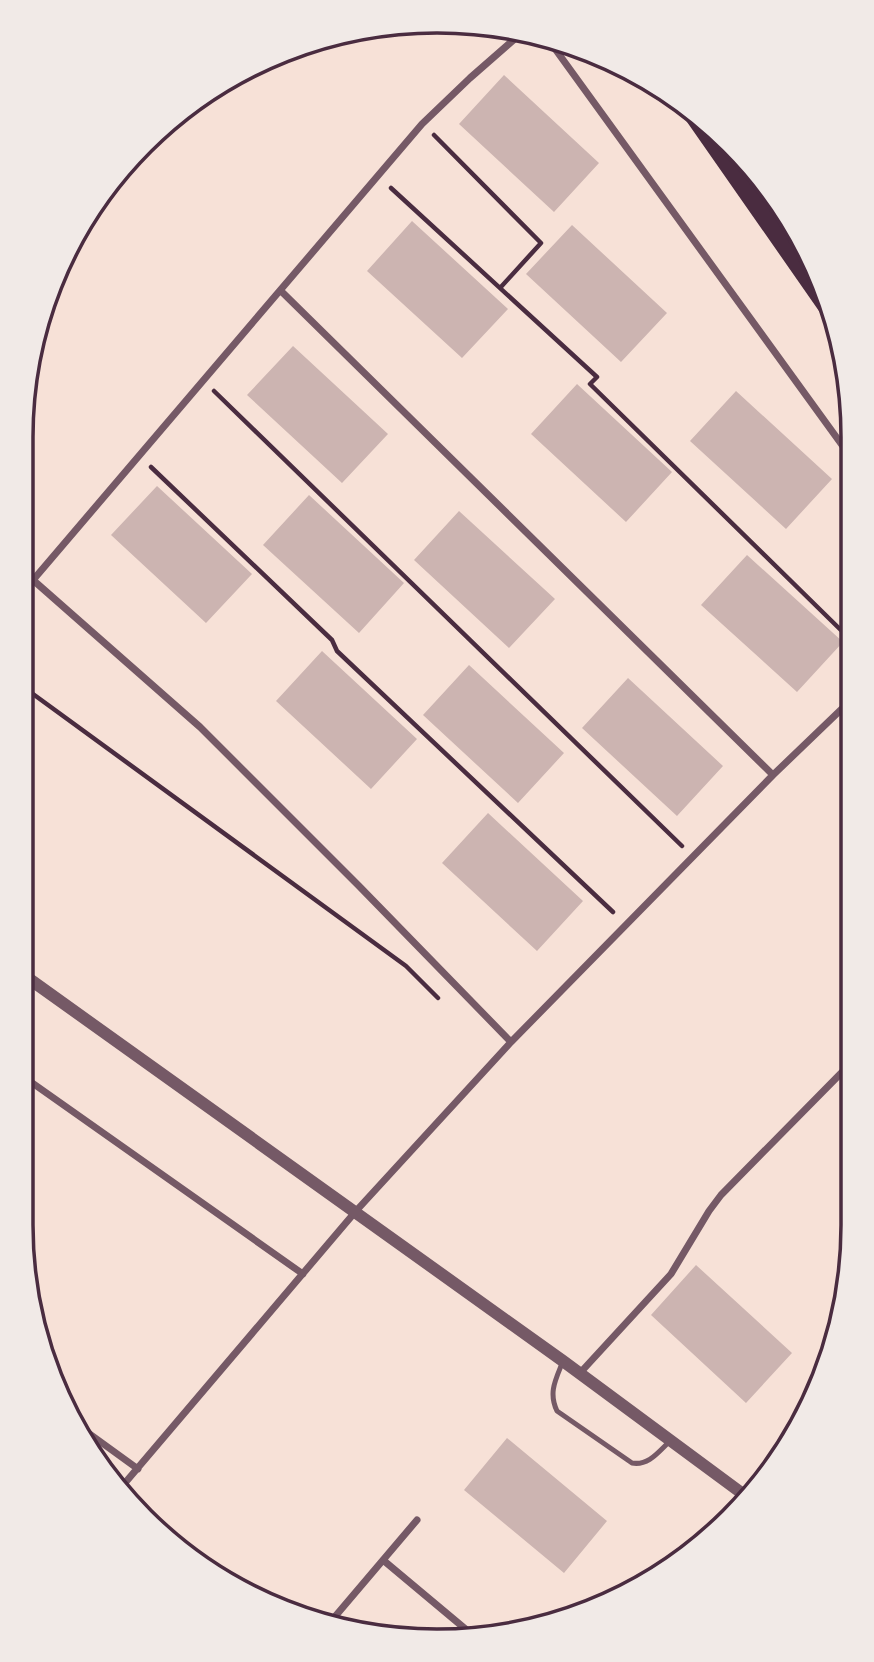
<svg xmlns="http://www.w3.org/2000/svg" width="874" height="1662" viewBox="0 0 874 1662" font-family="'Noto Sans',sans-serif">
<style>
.building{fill:#ccb4b1}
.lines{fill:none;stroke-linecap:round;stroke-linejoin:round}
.path{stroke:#4a2c40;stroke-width:4.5}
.service{stroke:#755966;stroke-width:5}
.minor{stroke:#755966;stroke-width:7}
.tertiary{stroke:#755966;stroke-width:12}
.primary{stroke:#4a2c40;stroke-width:18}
.rim{fill:none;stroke:#4a2c40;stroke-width:3.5}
</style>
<rect width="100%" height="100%" fill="#f7e1d7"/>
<!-- building -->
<path class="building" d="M504,75L599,163L554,212L459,124Z
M412,221L508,309L462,358L367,271Z
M572,225L667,313L621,362L526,274Z
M293,346L388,434L342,483L247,395Z
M577,384L672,472L626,522L531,434Z
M736,391L832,479L786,529L690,441Z
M157,486L252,574L206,623L111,535Z
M309,495L404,583L359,633L263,545Z
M459,511L555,599L509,648L414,560Z
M747,555L843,642L797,692L701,605Z
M322,651L417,739L371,789L276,701Z
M469,665L564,753L518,803L423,715Z
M628,678L723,766L677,816L582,728Z
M488,813L583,901L537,951L442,863Z
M696,1265L792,1353L746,1403L651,1315Z
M507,1438L607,1521L564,1573L464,1490Z"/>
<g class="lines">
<!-- path -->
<path class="path" d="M434,135L541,243L500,288
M391,188L597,377L590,384L850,639
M214,391L682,846
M151,467L332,640L337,651L613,912
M22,686L406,966L438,998"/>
<!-- service -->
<path class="service" d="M779,232L789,222
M563,1361C556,1379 548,1392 557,1411L632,1463C649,1466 659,1451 671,1440"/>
<!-- minor -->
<path class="minor" d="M553,46L850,456
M281,291L773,775
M33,580L200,727L359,886L511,1042
M22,593L422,124L470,78L518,36
M21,1075L303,1274
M580,1373L671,1274L709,1211L721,1195L852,1062
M80,1427L138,1469
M119,1490L356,1211L511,1042L773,775L850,701
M383,1560L475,1637
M327,1626L417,1520"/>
<!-- tertiary -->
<path class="tertiary" d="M21,973L563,1361L747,1497"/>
<!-- primary -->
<path class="primary" d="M689,109L830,311"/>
</g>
<!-- crop -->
<path d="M0 0H874V1662H0ZM437 33H437A404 404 0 0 1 841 437V1225A404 404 0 0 1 437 1629H437A404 404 0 0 1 33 1225V437A404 404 0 0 1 437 33Z" fill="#f1eae7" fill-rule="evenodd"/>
<path class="rim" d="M437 33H437A404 404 0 0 1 841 437V1225A404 404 0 0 1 437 1629H437A404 404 0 0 1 33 1225V437A404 404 0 0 1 437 33Z"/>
</svg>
